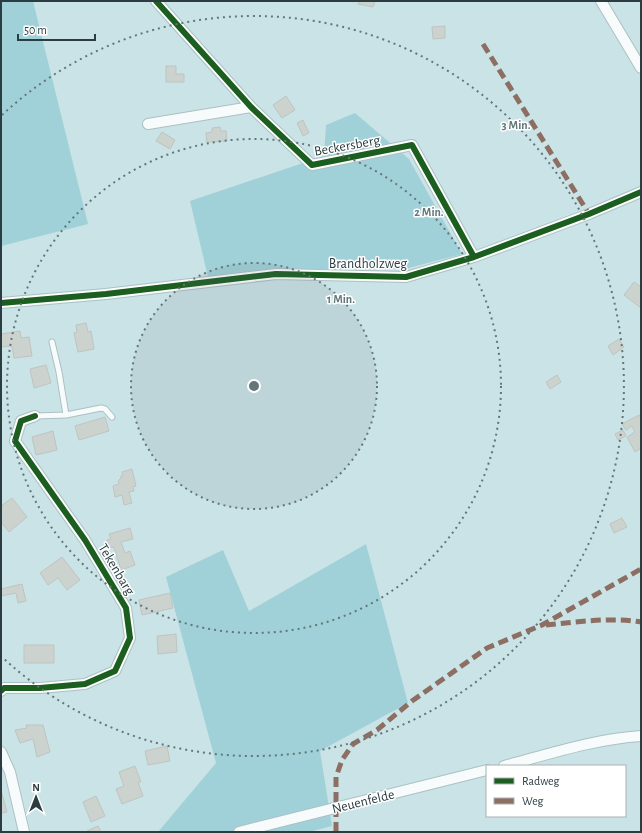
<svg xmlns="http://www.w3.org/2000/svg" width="642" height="833" viewBox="0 0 642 833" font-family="'Alegreya Sans',sans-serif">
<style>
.green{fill:#a1d1d8}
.building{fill:#ccd2ce;stroke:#bec5c1}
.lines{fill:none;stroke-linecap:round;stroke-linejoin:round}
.lane-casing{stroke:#acc0c3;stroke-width:7}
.street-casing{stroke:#acc0c3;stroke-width:12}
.lane{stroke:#f7fbfb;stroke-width:5}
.street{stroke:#f7fbfb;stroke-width:10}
.quiet{stroke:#8d6e63;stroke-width:5;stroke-dasharray:10 5;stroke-linecap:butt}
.cycleway-casing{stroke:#fff;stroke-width:8}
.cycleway{stroke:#1b5e20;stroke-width:6}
.ring{fill:none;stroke:#63777a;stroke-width:2;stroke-dasharray:2 4}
.labels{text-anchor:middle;stroke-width:3;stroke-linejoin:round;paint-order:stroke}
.street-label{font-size:14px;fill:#2b3d40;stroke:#fff}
.centre{fill:#63777a;stroke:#fff;stroke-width:2}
.ring-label{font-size:12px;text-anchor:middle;font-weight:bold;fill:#63777a;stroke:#fff;stroke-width:3;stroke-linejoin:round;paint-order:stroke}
</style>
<rect width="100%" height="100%" fill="#cae3e6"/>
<!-- green -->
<path class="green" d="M1,1H33L88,224L1,246Z
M355,113L409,159L462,254L405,269H282L208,277L190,201L324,156L326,125Z
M366,544L408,703L320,751L332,826L309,832H158L216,763L166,577L223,550L249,611Z"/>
<!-- building -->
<path class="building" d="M359,1H375L373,7L358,4Z
M445,26V38L433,39L432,27Z
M166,66H176V74H184V82H166Z
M286,96L295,110L282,118L273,105Z
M303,120L309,133L303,136L297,123Z
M220,127L221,131H226L227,141L207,142L206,133L212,132V128Z
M162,132L175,140L170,149L156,141Z
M634,282L641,287V308L624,295Z
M86,323L88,332L91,331L94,349L78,352L74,333L77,332L76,325Z
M20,331L21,338L29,337L32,356L14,358L12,346L1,347V334Z
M619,339L624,347L613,355L608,346Z
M46,365L51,383L34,388L30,369Z
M557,375L561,382L550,389L546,382Z
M639,415L641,418V448L635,452L627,437L635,432L632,426L626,430L622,424Z
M105,417L109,431L79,440L75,426Z
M623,430L626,436L618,440L615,434Z
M53,431L57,450L36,455L32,437Z
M132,469L136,486L133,487L134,491L129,492L132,503L124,505L122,495L115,497L113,486L119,484L118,481L121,478V476L123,475L122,472Z
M12,498L27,517L9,532L1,522V506Z
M622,518L627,527L614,533L610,524Z
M130,528L133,539L121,542L125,553L130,551L135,565L121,570L114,547L109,548L107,540L111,539L109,534Z
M62,557L80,580L67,590L58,578L48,585L40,573Z
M22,584L26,601L18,603L16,593L1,596V589Z
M170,593L173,608L142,615L139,600Z
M176,634L177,652L158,654L157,636Z
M24,645H54V663H24Z
M26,725H43L50,752L37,757L33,739L20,743L15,730L27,728Z
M167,746L170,761L148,765L145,751Z
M135,766L141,782H138L143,796L122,804L116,789L124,786L119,772Z
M1,790L7,812L1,813Z
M96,796L105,816L91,822L83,802Z
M98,826L101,832H87V831Z"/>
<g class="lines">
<defs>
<path id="lane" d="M52,342L59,372L66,415
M35,416L66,415L101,408L105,409L112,417"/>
<path id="street" d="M156,1L251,107L312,165L412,145L474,257
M601,1L641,68
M148,124L251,107
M1,303L106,294L276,274L406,277L474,257L589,214L641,192
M1,691L4,688H40L85,684L115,671L130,638L126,608L85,540L15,441L21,421L35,416
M1,752L10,772L24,832
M504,766C549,754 594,739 641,736
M239,832L487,770"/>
</defs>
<!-- lane casing -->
<use href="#lane" class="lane-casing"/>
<!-- street casing -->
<use href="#street" class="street-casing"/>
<!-- lane -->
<use href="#lane" class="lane"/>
<!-- street -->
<use href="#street" class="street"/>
<!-- quiet -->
<path class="quiet" d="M483,44L589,214
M546,625C577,622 610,617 641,622
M336,832V777L342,760L353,744L377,730L412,701L487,648L542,625L641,569"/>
<defs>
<path id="cycleway" d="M156,1L251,107L312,165L412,145L474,257
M1,303L106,294L276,274L406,277L474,257L589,214L641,192
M1,691L4,688H40L85,684L115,671L130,638L126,608L85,540L15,441L21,421L35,416"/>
</defs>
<!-- cycleway casing -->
<use href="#cycleway" class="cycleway-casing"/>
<!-- cycleway -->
<use href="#cycleway" class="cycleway"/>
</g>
<!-- distance rings -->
<circle cx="254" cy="386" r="123" fill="#63777a" fill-opacity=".12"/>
<g class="ring">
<circle cx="254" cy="386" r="123"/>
<circle cx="254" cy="386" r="247"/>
<path d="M2 115A370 370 0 1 1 2 657"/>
</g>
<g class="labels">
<!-- street labels -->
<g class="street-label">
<text transform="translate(347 145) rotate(-10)" y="5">Beckersberg</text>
<text x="368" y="268">Brandholzweg</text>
<text transform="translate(117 569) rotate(59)" y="5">Tekenbarg</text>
<text transform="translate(363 801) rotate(-14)" y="5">Neuenfelde</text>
</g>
</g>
<circle cx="254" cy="386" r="6" class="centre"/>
<g class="ring-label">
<text x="516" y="129">3 Min.</text>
<text x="429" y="216">2 Min.</text>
<text x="341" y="303">1 Min.</text>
</g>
<!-- border -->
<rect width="642" height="833" fill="none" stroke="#2b3d40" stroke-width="4"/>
<!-- legend -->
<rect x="486" y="765" width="140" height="52" fill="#ffffff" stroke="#aab1b3"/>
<rect x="494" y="778" width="20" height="6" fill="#1b5e20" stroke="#aab1b3"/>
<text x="522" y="785" font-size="12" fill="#2b3d40">Radweg</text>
<rect x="494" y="798" width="20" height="6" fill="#8d6e63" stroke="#aab1b3"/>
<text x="522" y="805" font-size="12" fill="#2b3d40">Weg</text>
<!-- north arrow -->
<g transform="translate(36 797)" stroke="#ffffff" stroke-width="3" paint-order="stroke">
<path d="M0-3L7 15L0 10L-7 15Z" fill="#2b3d40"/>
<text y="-6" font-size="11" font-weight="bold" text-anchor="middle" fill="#2b3d40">N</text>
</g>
<!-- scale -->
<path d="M18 34v6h77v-6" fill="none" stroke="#2b3d40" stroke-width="2"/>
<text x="24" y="34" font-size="12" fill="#2b3d40" stroke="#ffffff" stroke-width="3" paint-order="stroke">50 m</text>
</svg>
